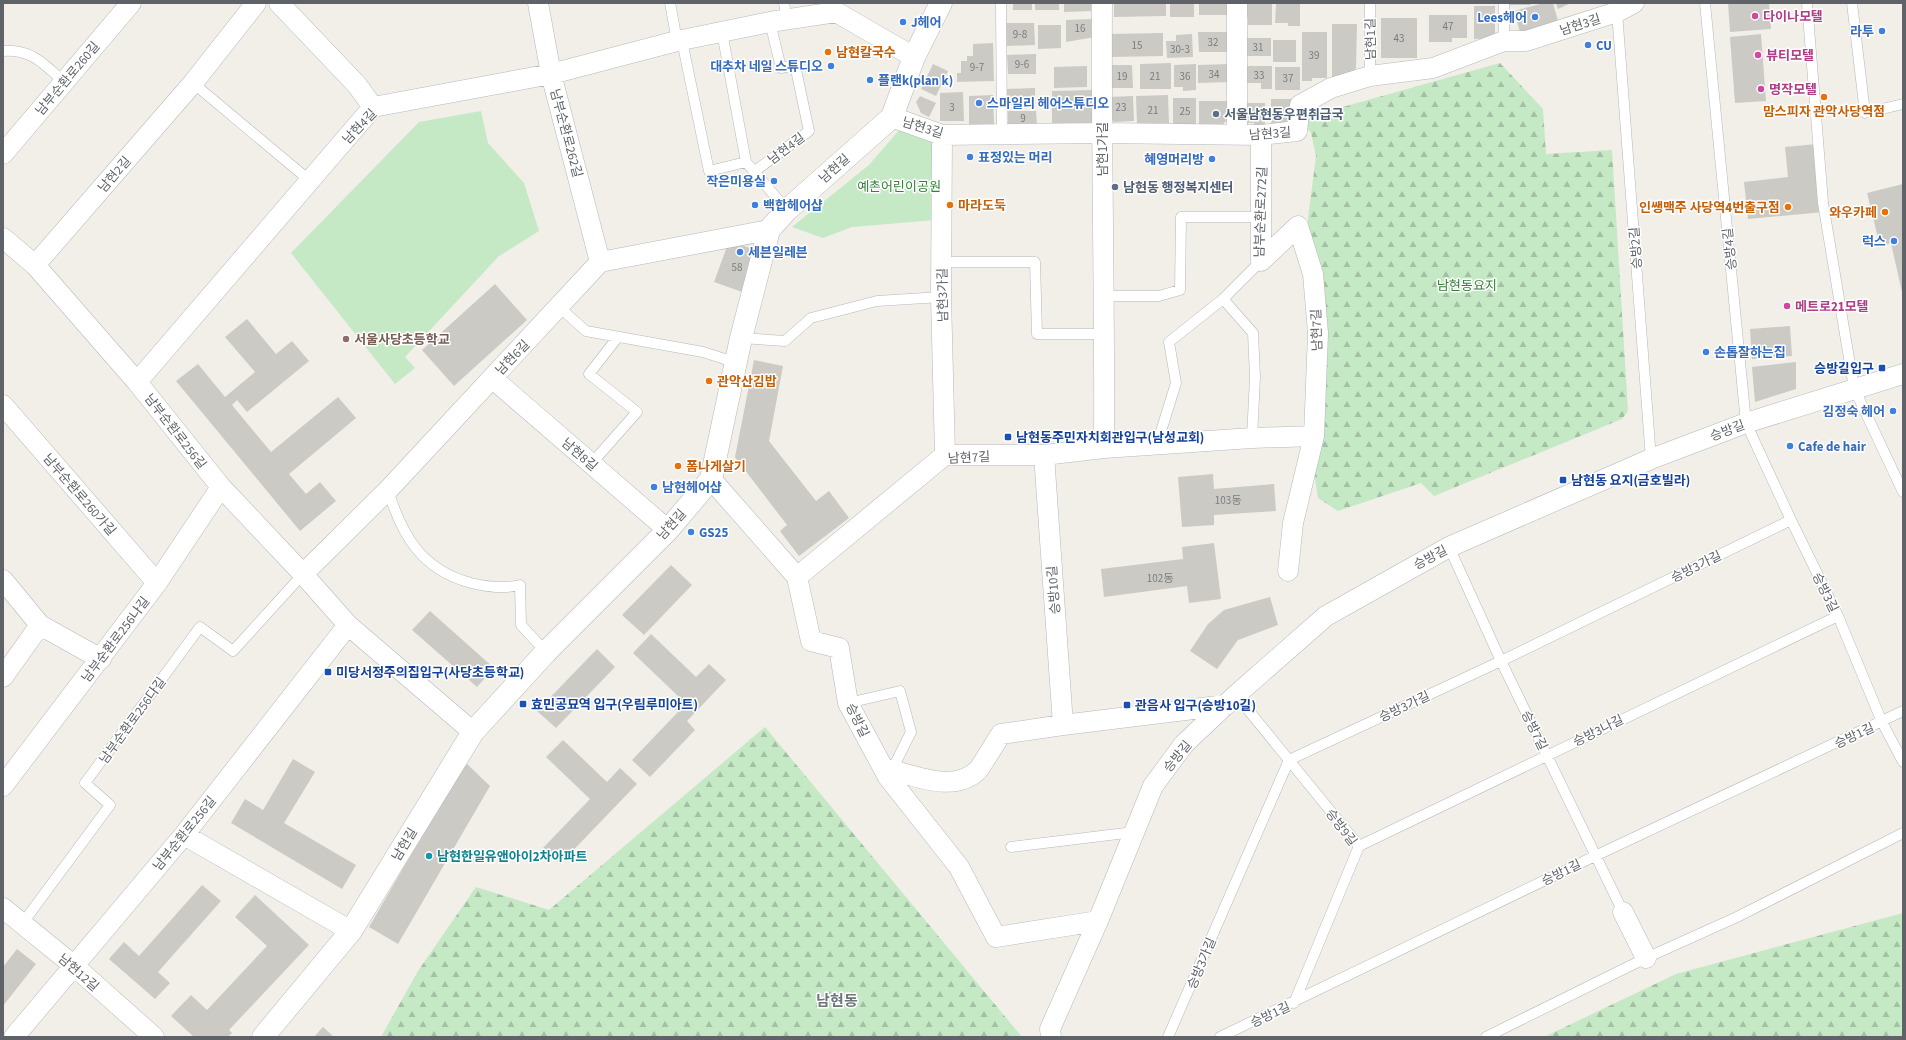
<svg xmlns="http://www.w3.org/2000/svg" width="1906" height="1040" viewBox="0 0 1906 1040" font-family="'Source Sans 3','Noto Sans KR',sans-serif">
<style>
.green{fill:#c5e8c5}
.forest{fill:url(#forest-firs)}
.building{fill:#cccac5}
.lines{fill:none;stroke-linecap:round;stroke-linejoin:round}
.lane-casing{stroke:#b5b8bc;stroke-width:11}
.street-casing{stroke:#b5b8bc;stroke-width:21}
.secondary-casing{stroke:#b6babf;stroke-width:23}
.lane{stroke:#fff;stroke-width:10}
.street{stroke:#fff;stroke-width:20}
.secondary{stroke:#fff;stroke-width:22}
.hotel-dot{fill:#d1479c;stroke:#fff;stroke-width:1.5}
.shop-dot{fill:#3f7fe0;stroke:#fff;stroke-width:1.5}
.food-dot{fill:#e8710a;stroke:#fff;stroke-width:1.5}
.service-dot{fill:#5c6f8a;stroke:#fff;stroke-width:1.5}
.education-dot{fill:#8d6e63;stroke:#fff;stroke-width:1.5}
.transit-dot{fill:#1a4fb4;stroke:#fff;stroke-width:1.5}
.culture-dot{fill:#0f9aa8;stroke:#fff;stroke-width:1.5}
.labels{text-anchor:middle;stroke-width:3;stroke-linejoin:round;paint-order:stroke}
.number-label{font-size:11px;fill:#7a7d7f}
.hotel-label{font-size:13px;font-weight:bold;fill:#b23c85;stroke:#fff;text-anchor:start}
.shop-label{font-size:13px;font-weight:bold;fill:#366cbe;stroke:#fff;text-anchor:start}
.street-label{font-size:13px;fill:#5f6368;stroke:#fff}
.food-label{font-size:13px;font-weight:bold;fill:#c56008;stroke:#fff;text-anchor:start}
.service-label{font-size:13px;font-weight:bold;fill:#4e5e75;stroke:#fff;text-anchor:start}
.park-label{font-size:13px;fill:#348238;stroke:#fff}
.education-label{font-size:13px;font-weight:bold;fill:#785e54;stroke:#fff;text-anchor:start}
.transit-label{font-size:13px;font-weight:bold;fill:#164399;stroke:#fff;text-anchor:start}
.culture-label{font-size:13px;font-weight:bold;fill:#0d838f;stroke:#fff;text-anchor:start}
.quarter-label{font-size:15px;font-weight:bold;fill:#70757a;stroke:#fff}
</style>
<defs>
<pattern id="forest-firs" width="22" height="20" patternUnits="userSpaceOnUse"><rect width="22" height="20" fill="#c5e8c5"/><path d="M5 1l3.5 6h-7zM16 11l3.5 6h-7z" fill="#a3c0a4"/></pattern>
</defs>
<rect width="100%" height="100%" fill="#f1efe8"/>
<!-- green -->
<path class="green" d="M481,111L488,143L524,183L539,231L499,256L405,357L415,368L395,384L291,253L419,122Z
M901,128L936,140L935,220L852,227L823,238L792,227L869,165Z"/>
<!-- forest -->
<path class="forest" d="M1500,63L1543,109L1546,154L1612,150L1628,411L1622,419L1434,496L1421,483L1338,511L1318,498L1311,453L1321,335L1305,242L1316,156L1311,133L1300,119Z
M765,727L1022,1037H381L418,971L476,887L549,910Z
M1903,913V1037H1544L1676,974Z"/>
<!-- building -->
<path class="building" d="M1013,3H1032V10H1013Z
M1035,3H1059V10H1035Z
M1064,3H1091V11L1064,12Z
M1114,3H1166V16L1114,17Z
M1170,3H1194V17H1170Z
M1199,3H1229V15H1199Z
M1245,3H1272V25H1248V17H1244Z
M1508,3H1532L1530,5H1508Z
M1544,3H1553L1558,21L1520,32L1514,11Z
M1556,3H1571L1558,9Z
M1728,3H1769L1771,29L1730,32Z
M1276,4H1300V26H1288V23H1275Z
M1474,6H1495V39H1474Z
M1429,15H1467V38H1452V42H1429Z
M1381,18H1417V58H1381Z
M1094,19L1095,37L1066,42V20Z
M1006,23H1034L1035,45L1006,46Z
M1332,24H1357L1356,68L1350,77H1332Z
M1038,25H1061V48L1038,49Z
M1198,32H1228V52H1199Z
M1302,32H1327V78H1312V81H1302Z
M1163,33V56L1111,57V34Z
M1192,34L1193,57L1167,58L1166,41H1176V35Z
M1761,34L1766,101L1735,103L1730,37Z
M1245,38H1271V56H1245Z
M1273,40H1296V62H1273Z
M993,43L994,81L957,82V73H961V61H967V56H973V44Z
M1036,54V74H1008L1007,55Z
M1171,63V89H1140V64Z
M933,64L948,71L936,96L921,89Z
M1196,64V90L1183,91V87H1174V65Z
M1230,64L1231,82L1198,83V65Z
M1110,65H1132L1133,88H1111Z
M1087,66V87L1054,88V67Z
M1245,66H1272V89H1261V83H1245Z
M1275,67H1300V90H1275Z
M1035,88V104L1006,105V89Z
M1094,90L1095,123H1052V91Z
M963,92L964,121H940V93Z
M993,95L994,125H969V96Z
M1168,95L1169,123L1137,124L1136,96Z
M920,96L936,103L929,117L921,113L916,102Z
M1133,96L1134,121L1114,122L1110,117L1109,97Z
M1173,98H1196V124H1173Z
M1271,99H1293V123H1271Z
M1199,101H1228L1229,118L1221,126H1199Z
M1244,103H1265V126H1254V123H1244Z
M1008,111H1036L1037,125L1008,126Z
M1817,144L1824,212L1748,219L1744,182L1788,177L1785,147Z
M1903,184V292H1902L1891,243L1880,246L1867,193Z
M729,241L759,251L745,293L714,282Z
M495,284L527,320L454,386L422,350Z
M247,319L276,354L292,341L309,361L247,412L237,400L232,405L271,452L338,397L356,418L289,474L306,494L320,482L336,501L300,531L176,381L198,364L225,397L255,372L225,337Z
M1790,326L1792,356L1752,359L1750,329Z
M754,360L783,366L769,441L816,501L829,491L849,518L799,556L780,531L787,525L735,457Z
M1796,362V389L1755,402L1752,367Z
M1213,474L1214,489L1274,484L1276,511L1214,515V525L1182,527L1178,477Z
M1214,543L1221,599L1189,603L1187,586L1104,597L1101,569L1183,559L1182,547Z
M671,565L692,585L644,635L622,615Z
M1270,597L1278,625L1238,640L1217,669L1190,651L1208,624L1224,610Z
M430,611L494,668L477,687L412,630Z
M651,634L696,677L709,664L726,680L687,721L695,730L650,777L632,760L678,712L670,704L678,696L633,653Z
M597,649L615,667L556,728L537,711Z
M563,740L607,782L620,768L637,784L560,864L543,848L590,799L546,757Z
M293,759L315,772L284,823L356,865L342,889L231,823L245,799L263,810Z
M467,764L490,786L398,944L369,927L461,769Z
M202,885L221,901L158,972L170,983L155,999L109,959L124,942L139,956Z
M255,895L309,945L229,1030L232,1033L228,1037H194L171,1016L191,995L207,1010L267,946L235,917Z
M17,949L36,964L3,1006V967Z
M323,1027L334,1037H314Z"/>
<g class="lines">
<defs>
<path id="lane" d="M670,3L677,41
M784,3L787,19
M1001,3L1002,135
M1370,3V76
M1504,3V41
M1705,3L1746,423L1791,520L1838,616L1882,722L1903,762
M1807,3L1823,203L1854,388L1903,492
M1852,3L1865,113L1903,104
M1617,12L1651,459
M722,32L746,162L787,210
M682,41L709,171L746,162
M3,51C32,49 44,64 64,82
M193,83L309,180
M755,171L809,131L795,65L781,68L770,22
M941,262H1035L1037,334H1104
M1103,296H1159L1180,290L1181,217H1261
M1223,299L1253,333L1255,377L1252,438
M560,308L586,331L703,352L737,363
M741,338L785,341L811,318L877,301L941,297
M1157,444L1176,383L1169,342L1223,299L1261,261
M591,464L637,412L589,374L618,337
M388,490C402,536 422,570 471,583C488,587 503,589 520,585L521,625L546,652
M1449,547L1501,661L1623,912
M1236,695L1359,846L1294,1003
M848,703L900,691L911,732L891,772
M1359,846L1838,616
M1011,847L1134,832
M22,924L110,805L85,783L200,627L233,651L303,574
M1168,1037L1289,760L1501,661L1791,520
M1220,1037L1595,856L1903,711
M1486,1037L1646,958L1737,917L1903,833"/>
<path id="street" d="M279,3L357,85L373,107
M538,3L551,74L600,262
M1102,3C1101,151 1105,300 1104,448
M1237,3V134
M892,117L942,135L1101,133L1261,135L1297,131L1300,105L1331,88L1370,76L1433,68L1504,41H1526L1617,12L1634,3
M942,135L941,297L945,455
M1261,135V261
M3,154L131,3
M3,238L35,265L137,382L221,487L303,574L348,625L473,732
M35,265L193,83L256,3
M492,378L668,530
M137,382L373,107L551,74L677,41L770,22L836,12L914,57
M3,405L157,583
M1044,455L1063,725L1226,705
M711,479L797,577L945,455H1044L1104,448L1252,438L1314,436L1318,333L1313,274L1298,226L1261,261
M1288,571L1293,523L1314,436
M303,574L388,490L600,262L769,230
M797,577L811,641L839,648L848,703L888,777L959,867L996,937L1098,921
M3,580L40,625L3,677
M40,625L101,659
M892,770C918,777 957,793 979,769L1001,734L1063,725
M3,786L157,583L221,487
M184,835L351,931
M3,908L73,965L154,1037
M1623,912L1646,958
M14,1037L184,835L348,625
M1051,1037L1050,1029L1098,921L1153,786L1184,744L1236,695L1326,616L1449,547L1651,459L1746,423L1903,374"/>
<path id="secondary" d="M263,1037L351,931L473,732L546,652L668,530L711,479L741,338L769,230L787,210L892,117L914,57L941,3"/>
</defs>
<!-- lane casing -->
<use href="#lane" class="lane-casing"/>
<!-- street casing -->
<use href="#street" class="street-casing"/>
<!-- secondary casing -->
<use href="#secondary" class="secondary-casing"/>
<!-- lane -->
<use href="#lane" class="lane"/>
<!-- street -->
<use href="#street" class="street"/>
<!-- secondary -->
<use href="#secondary" class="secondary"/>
</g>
<!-- markers -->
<g class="hotel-dot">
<circle cx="1755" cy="16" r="4"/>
<circle cx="1758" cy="55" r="4"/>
<circle cx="1761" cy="89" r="4"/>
<circle cx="1787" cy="306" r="4"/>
</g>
<g class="shop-dot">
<circle cx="1535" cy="17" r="4"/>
<circle cx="903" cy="22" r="4"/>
<circle cx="1882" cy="31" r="4"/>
<circle cx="1588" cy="45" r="4"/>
<circle cx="831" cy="66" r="4"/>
<circle cx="870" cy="80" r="4"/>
<circle cx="979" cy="103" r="4"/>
<circle cx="970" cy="157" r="4"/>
<circle cx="1212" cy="159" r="4"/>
<circle cx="774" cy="181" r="4"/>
<circle cx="755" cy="205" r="4"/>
<circle cx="1894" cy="241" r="4"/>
<circle cx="740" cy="252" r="4"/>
<circle cx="1706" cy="352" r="4"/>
<circle cx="1893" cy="411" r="4"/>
<circle cx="1790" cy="446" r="4"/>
<circle cx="654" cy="487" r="4"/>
<circle cx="691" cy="532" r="4"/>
</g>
<g class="food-dot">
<circle cx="828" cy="52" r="4"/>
<circle cx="1824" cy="97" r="4"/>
<circle cx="950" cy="205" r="4"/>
<circle cx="1788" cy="207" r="4"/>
<circle cx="1885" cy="212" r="4"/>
<circle cx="709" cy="381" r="4"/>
<circle cx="678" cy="466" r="4"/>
</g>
<g class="service-dot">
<circle cx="1216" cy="114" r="4"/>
<circle cx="1115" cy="187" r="4"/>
</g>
<circle class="education-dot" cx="346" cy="339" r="4"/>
<g class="transit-dot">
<rect x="1878" y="364" width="8" height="8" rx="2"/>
<rect x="1004" y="433" width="8" height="8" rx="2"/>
<rect x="1559" y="476" width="8" height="8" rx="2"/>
<rect x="324" y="668" width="8" height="8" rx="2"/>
<rect x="519" y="700" width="8" height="8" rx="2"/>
<rect x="1123" y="701" width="8" height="8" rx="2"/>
</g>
<circle class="culture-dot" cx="429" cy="856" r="4"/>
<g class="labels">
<!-- number labels -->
<g class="number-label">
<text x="1448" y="30">47</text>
<text x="1080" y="32">16</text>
<text x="1020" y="38">9-8</text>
<text x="1399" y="42">43</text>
<text x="1213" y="46">32</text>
<text x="1137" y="49">15</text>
<text x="1258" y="51">31</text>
<text x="1180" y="53">30-3</text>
<text x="1314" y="59">39</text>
<text x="1022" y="68">9-6</text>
<text x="977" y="71">9-7</text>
<text x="1214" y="78">34</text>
<text x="1259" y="79">33</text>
<text x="1122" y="80">19</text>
<text x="1155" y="80">21</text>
<text x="1185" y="80">36</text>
<text x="1288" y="82">37</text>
<text x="952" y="111">3</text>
<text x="1121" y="111">23</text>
<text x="1153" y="114">21</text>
<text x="1185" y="115">25</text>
<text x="1023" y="122">9</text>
<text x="737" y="271">58</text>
<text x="1228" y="504">103동</text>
<text x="1160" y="582">102동</text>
</g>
<!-- hotel labels -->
<g class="hotel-label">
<text x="1763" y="21">다이나모텔</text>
<text x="1766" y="60">뷰티모텔</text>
<text x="1769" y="94">명작모텔</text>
<text x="1795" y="311">메트로21모텔</text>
</g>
<!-- shop labels -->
<g class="shop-label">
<text x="1527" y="22" text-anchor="end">Lees헤어</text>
<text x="911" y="27">J헤어</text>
<text x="1874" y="36" text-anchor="end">라투</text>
<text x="1596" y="50">CU</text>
<text x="823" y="71" text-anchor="end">대추차 네일 스튜디오</text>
<text x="878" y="85">플랜k(plan k)</text>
<text x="987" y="108">스마일리 헤어스튜디오</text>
<text x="978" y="162">표정있는 머리</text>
<text x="1204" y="164" text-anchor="end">혜영머리방</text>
<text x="766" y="186" text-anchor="end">작은미용실</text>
<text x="763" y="210">백합헤어샵</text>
<text x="1886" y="246" text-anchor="end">럭스</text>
<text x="748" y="257">세븐일레븐</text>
<text x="1714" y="357">손톱잘하는집</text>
<text x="1885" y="416" text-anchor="end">김정숙 헤어</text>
<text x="1798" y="451">Cafe de hair</text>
<text x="662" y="492">남현헤어샵</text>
<text x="699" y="537">GS25</text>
</g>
<!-- street labels -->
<g class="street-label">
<text transform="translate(1580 24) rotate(-18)" y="5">남현3길</text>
<text transform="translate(1370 39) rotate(-91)" y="5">남현1길</text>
<text transform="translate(67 78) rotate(-50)" y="5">남부순환로260길</text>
<text transform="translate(359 126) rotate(-46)" y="5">남현4길</text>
<text transform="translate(923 127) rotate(17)" y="5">남현3길</text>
<text transform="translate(567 133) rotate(75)" y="5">남부순환로262길</text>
<text transform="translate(1270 133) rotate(-4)" y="5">남현3길</text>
<text transform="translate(786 148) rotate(-37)" y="5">남현4길</text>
<text transform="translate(1102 149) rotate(-90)" y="5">남현1가길</text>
<text transform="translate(834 168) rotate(-42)" y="5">남현길</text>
<text transform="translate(114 174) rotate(-49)" y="5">남현2길</text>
<text transform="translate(1260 212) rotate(-88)" y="5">남부순환로272길</text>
<text transform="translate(1635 248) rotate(-94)" y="5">승방2길</text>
<text transform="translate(1729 249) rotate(-96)" y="5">승방4길</text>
<text transform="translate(942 295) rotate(-91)" y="5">남현3가길</text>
<text transform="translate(1316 330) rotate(-92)" y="5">남현7길</text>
<text transform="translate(512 357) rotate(-46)" y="5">남현6길</text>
<text transform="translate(1727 430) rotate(-21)" y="5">승방길</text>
<text transform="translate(176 431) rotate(52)" y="5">남부순환로256길</text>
<text transform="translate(580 454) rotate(41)" y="5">남현8길</text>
<text transform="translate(969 457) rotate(-3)" y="5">남현7길</text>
<text transform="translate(80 494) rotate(49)" y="5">남부순환로260가길</text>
<text transform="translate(671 524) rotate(-48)" y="5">남현길</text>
<text transform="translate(1430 557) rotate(-28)" y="5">승방길</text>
<text transform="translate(1696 566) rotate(-26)" y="5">승방3가길</text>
<text transform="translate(1053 590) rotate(-94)" y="5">승방10길</text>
<text transform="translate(1826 592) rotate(64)" y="5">승방3길</text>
<text transform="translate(115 639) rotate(-53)" y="5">남부순환로256나길</text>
<text transform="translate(1404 706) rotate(-25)" y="5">승방3가길</text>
<text transform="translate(132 720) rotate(-54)" y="5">남부순환로256다길</text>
<text transform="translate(858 720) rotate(64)" y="5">승방길</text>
<text transform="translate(1535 730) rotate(64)" y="5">승방7길</text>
<text transform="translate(1598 730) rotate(-26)" y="5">승방3나길</text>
<text transform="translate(1854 735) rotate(-25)" y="5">승방1길</text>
<text transform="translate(1177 756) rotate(-51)" y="5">승방길</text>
<text transform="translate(1342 827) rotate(53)" y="5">승방9길</text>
<text transform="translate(184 833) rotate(-51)" y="5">남부순환로256길</text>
<text transform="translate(404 844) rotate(-59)" y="5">남현길</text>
<text transform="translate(1561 872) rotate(-26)" y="5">승방1길</text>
<text transform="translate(1201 963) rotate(-67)" y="5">승방3가길</text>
<text transform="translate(79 972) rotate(41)" y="5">남현12길</text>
<text transform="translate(1270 1014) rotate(-25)" y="5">승방1길</text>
</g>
<!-- food labels -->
<g class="food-label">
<text x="836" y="57">남현칼국수</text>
<text x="1824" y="116" text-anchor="middle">맘스피자 관악사당역점</text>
<text x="958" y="210">마라도둑</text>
<text x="1780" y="212" text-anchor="end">인쌩맥주 사당역4번출구점</text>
<text x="1877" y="217" text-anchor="end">와우카페</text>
<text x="717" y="386">관악산김밥</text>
<text x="686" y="471">폼나게살기</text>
</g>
<!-- service labels -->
<g class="service-label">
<text x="1224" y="119">서울남현동우편취급국</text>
<text x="1123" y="192">남현동 행정복지센터</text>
</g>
<!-- park labels -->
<g class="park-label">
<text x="899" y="191">예촌어린이공원</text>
<text x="1467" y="290">남현동요지</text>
</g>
<!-- education labels -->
<g class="education-label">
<text x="354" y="344">서울사당초등학교</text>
</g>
<!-- transit labels -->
<g class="transit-label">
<text x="1874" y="373" text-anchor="end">승방길입구</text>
<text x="1016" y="442">남현동주민자치회관입구(남성교회)</text>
<text x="1571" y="485">남현동 요지(금호빌라)</text>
<text x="336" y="677">미당서정주의집입구(사당초등학교)</text>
<text x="531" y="709">효민공묘역 입구(우림루미아트)</text>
<text x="1135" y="710">관음사 입구(승방10길)</text>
</g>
<!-- culture labels -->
<g class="culture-label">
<text x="437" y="861">남현한일유앤아이2차아파트</text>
</g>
<!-- quarter labels -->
<g class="quarter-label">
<text x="837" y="1006">남현동</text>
</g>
</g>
<!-- border -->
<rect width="1906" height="1040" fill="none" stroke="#5f6368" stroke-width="8"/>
</svg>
